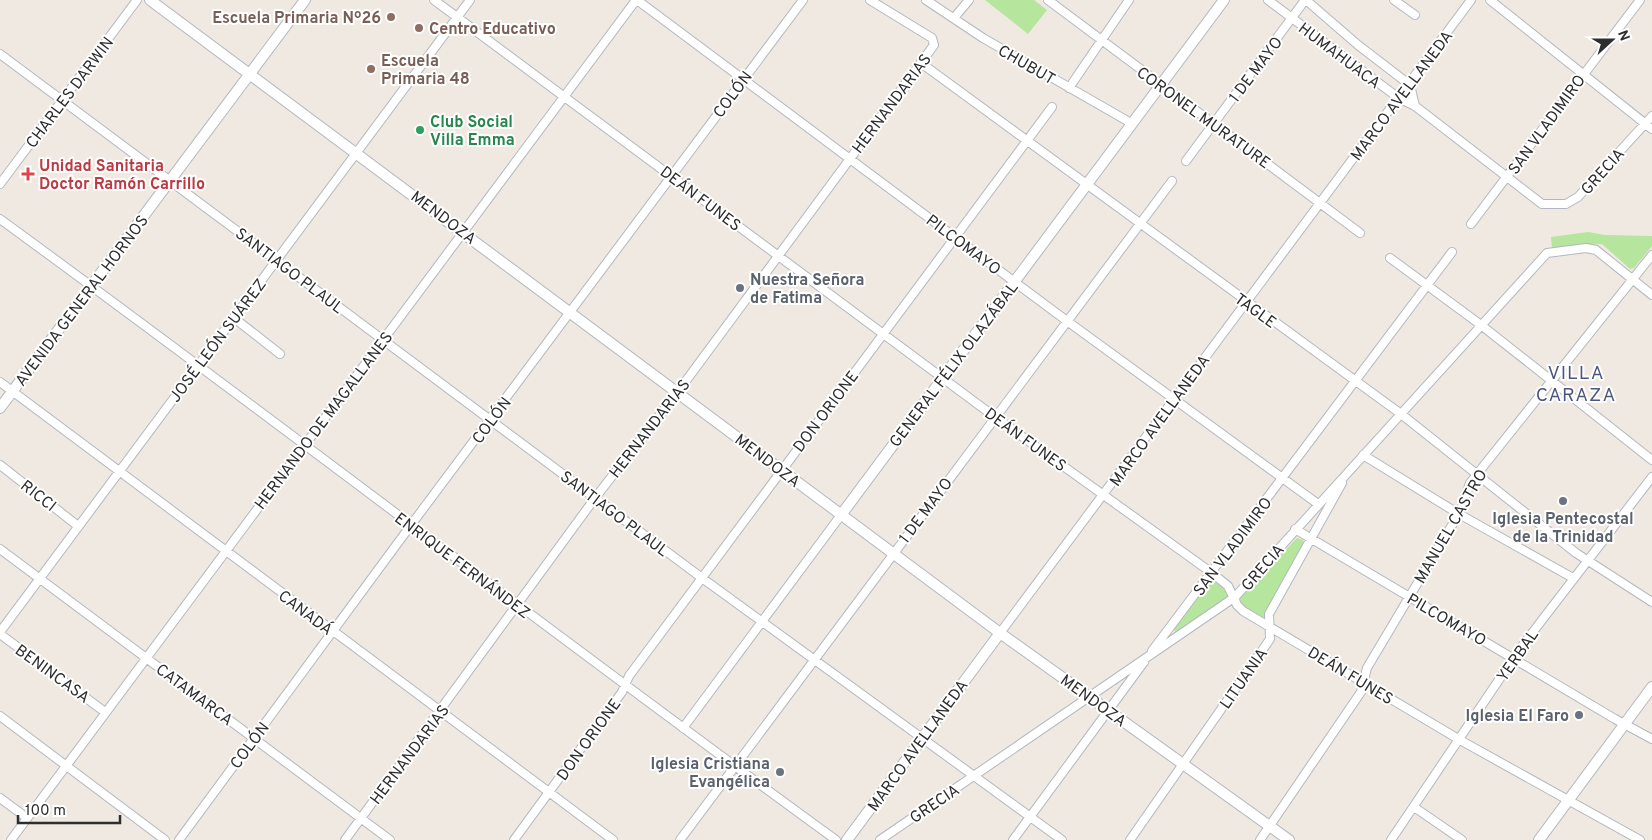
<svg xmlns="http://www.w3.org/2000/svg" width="1652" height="840" viewBox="0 0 1652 840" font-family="Overpass,sans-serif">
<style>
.green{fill:#b6e59e}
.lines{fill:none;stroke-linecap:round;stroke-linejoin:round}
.street-casing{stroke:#b4b7c1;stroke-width:10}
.secondary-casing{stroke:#b4b7c1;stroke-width:12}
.street{stroke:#fff;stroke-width:8}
.secondary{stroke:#fff;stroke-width:10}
.education-dot{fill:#8d6e63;stroke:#fff;stroke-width:2}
.leisure-dot{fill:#2e9e5b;stroke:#fff;stroke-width:2}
.health-dot{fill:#e0444e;stroke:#fff;stroke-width:2}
.worship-dot{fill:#6b7280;stroke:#fff;stroke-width:2}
.labels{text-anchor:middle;stroke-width:4;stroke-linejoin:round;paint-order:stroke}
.education-label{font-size:16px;font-weight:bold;fill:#785e54;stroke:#fff;text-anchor:start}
.street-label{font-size:16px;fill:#2e2e2e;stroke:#fff}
.leisure-label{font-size:16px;font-weight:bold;fill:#27864d;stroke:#fff;text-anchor:start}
.health-label{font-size:16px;font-weight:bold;fill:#be3a42;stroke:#fff;text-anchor:start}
.worship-label{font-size:16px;font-weight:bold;fill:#5b616d;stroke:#fff;text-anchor:end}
.quarter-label{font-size:19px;letter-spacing:1px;fill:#4d5680;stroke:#fff}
</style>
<rect width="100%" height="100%" fill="#efe9e1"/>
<!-- green -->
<path class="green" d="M985,0H1034L1047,10L1028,34Z
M1588,232L1605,235L1652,236V246L1634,268L1630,269L1602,244L1552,248L1551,237Z
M1297,538L1303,540L1304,546L1265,617L1262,618L1242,606L1239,598Z
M1209,582H1215L1227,592L1228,597L1176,633L1174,629Z"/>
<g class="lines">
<defs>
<path id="street" d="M434,0L995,417L1212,573L1228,586L1237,605L1243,611L1460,740L1640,840
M637,0L1067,321L1318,504
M926,0L983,38L1131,123
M1048,0L1360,233
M1268,0L1400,99L1415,106L1542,204H1566L1578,197L1652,116
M1306,0L1358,45L1410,85L1415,106
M1394,0L1415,15
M1490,0L1652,129
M954,18L969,0
M0,54L702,578L1062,840
M921,63L1401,414L1576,553L1652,602
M1069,88L1129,0
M1186,161L1305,0
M0,184L137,0
M0,219C281,424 555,636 836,840
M1471,224L1640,0
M1390,258L1481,325L1652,460
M234,318L280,354
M0,382L613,840
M1363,455L1459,514L1573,578
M0,465L78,526
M1295,529L1615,719L1652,739
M0,549L390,840
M0,632L470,0
M1000,633L1471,0
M0,634L105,712
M1152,651L1452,252
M0,716L165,840
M683,728L841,515
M0,798L27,818
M1414,807L1462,840
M11,840L636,0
M179,840L411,525L803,0
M345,840L595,498L677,393L934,45L932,38L870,0
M514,840L622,692L629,676L1052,107
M680,840L1172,181
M880,840L1235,597L1547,253L1586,248L1596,250L1652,295
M1013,840L1144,662
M1130,840L1270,639L1269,614L1342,483
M1260,840L1361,692L1367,668L1461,510L1470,483L1652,255
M1391,840L1519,650L1652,477"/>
<path id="secondary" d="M150,0L1000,633L1289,840
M0,408L305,0
M841,515L1224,0
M847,840L1000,633
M1539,840L1652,687"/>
</defs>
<!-- street casing -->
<use href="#street" class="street-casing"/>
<!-- secondary casing -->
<use href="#secondary" class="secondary-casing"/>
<!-- street -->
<use href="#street" class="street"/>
<!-- secondary -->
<use href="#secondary" class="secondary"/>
</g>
<!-- markers -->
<g class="education-dot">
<circle cx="391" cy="17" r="5"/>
<circle cx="419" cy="28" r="5"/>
<circle cx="371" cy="69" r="5"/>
</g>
<circle class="leisure-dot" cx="420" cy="130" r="5"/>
<path class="health-dot" d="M25.5 166.5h5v5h5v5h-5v5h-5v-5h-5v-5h5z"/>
<g class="worship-dot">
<circle cx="740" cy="288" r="5"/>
<circle cx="1563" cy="501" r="5"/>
<circle cx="1579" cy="715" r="5"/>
<circle cx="780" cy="772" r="5"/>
</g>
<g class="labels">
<!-- education labels -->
<g class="education-label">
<text x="381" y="23" text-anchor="end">Escuela Primaria Nº26</text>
<text x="429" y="34">Centro Educativo</text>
<text x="381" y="66">Escuela<tspan x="381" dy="18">Primaria 48</tspan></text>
</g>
<!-- street labels -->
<g class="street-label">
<text transform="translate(1340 55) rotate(37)" y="6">HUMAHUACA</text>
<text transform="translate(1027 64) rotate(30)" y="6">CHUBUT</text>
<text transform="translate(1255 69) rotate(-53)" y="6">1 DE MAYO</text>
<text transform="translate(69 92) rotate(-53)" y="6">CHARLES DARWIN</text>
<text transform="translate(732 94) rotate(-53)" y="6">COLÓN</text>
<text transform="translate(1401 95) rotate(-53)" y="6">MARCO AVELLANEDA</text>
<text transform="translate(891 103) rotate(-53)" y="6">HERNANDARIAS</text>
<text transform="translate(1204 117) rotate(36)" y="6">CORONEL MURATURE</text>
<text transform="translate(1546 124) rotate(-54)" y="6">SAN VLADIMIRO</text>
<text transform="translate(1602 171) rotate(-48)" y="6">GRECIA</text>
<text transform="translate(701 198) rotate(37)" y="6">DEÁN FUNES</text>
<text transform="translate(444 217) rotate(37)" y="6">MENDOZA</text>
<text transform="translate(964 244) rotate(37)" y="6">PILCOMAYO</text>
<text transform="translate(290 270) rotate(37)" y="6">SANTIAGO PLAUL</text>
<text transform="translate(81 300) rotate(-53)" y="6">AVENIDA GENERAL HORNOS</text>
<text transform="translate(1256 310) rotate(36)" y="6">TAGLE</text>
<text transform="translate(217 340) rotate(-53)" y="6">JOSÉ LEÓN SUÁREZ</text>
<text transform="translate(953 364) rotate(-53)" y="6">GENERAL FÉLIX OLAZÁBAL</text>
<text transform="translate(825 411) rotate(-53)" y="6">DON ORIONE</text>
<text transform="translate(323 420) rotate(-53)" y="6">HERNANDO DE MAGALLANES</text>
<text transform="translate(491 420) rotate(-53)" y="6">COLÓN</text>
<text transform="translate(1159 420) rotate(-54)" y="6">MARCO AVELLANEDA</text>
<text transform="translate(649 428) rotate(-52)" y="6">HERNANDARIAS</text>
<text transform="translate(1026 439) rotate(36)" y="6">DEÁN FUNES</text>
<text transform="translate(768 460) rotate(37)" y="6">MENDOZA</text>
<text transform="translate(39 495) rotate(38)" y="6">RICCI</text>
<text transform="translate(925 510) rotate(-53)" y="6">1 DE MAYO</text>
<text transform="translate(615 513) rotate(37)" y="6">SANTIAGO PLAUL</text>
<text transform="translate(1450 526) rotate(-60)" y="6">MANUEL CASTRO</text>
<text transform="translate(1232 546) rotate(-53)" y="6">SAN VLADIMIRO</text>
<text transform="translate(463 565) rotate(37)" y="6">ENRIQUE FERNÁNDEZ</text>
<text transform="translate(1262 567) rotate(-49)" y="6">GRECIA</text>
<text transform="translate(306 612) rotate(37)" y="6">CANADÁ</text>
<text transform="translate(1447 619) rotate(30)" y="6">PILCOMAYO</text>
<text transform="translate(1517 655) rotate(-55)" y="6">YERBAL</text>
<text transform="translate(53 673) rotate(36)" y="6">BENINCASA</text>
<text transform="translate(1351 675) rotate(31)" y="6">DEÁN FUNES</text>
<text transform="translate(1243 678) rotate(-55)" y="6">LITUANIA</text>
<text transform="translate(195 694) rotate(37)" y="6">CATAMARCA</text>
<text transform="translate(1094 700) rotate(36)" y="6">MENDOZA</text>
<text transform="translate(588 739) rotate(-54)" y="6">DON ORIONE</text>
<text transform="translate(249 745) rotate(-53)" y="6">COLÓN</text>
<text transform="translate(917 745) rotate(-54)" y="6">MARCO AVELLANEDA</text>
<text transform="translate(409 754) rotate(-53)" y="6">HERNANDARIAS</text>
<text transform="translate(934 803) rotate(-34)" y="6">GRECIA</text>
</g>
<!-- leisure labels -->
<g class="leisure-label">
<text x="430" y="127">Club Social<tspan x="430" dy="18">Villa Emma</tspan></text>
</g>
<!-- health labels -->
<g class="health-label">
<text x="39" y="171">Unidad Sanitaria<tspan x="39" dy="18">Doctor Ramón Carrillo</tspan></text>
</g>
<!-- worship labels -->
<g class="worship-label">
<text x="750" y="285" text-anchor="start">Nuestra Señora<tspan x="750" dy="18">de Fatima</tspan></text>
<text x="1563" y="524" text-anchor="middle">Iglesia Pentecostal<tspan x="1563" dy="18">de la Trinidad</tspan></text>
<text x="1569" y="721">Iglesia El Faro</text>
<text x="770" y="769">Iglesia Cristiana<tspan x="770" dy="18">Evangélica</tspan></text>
</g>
<!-- quarter labels -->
<g class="quarter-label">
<text x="1576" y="379">VILLA<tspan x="1576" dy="22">CARAZA</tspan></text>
</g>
</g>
<!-- north arrow -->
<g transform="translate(1612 40) rotate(69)" stroke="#ffffff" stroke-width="4" paint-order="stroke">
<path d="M0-4L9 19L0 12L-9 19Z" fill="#2e2e2e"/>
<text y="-8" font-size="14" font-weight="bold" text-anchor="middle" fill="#2e2e2e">N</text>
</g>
<!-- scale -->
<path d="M18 815v8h102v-8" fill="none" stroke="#2e2e2e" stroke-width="2.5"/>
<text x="25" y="815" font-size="15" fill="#2e2e2e" stroke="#ffffff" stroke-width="4" paint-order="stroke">100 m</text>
</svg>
